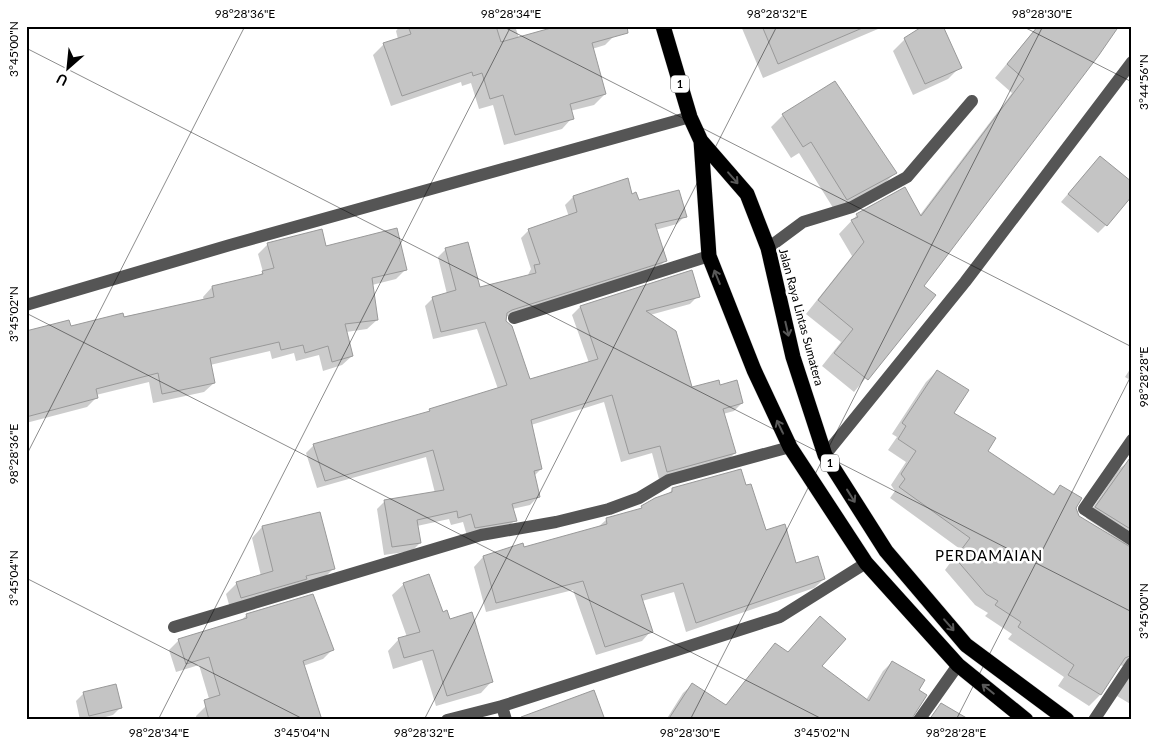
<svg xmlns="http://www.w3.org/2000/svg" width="1158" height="746" viewBox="0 0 1158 746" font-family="Lato,sans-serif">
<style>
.shadow{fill:#0003}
.building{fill:#c4c4c4;stroke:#999}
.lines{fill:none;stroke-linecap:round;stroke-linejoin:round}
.highway-casing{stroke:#dbdbdb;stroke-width:16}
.minor{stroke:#555;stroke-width:12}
.highway{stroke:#000;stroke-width:15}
.oneway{stroke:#595959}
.ticks{fill:none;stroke:#000;stroke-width:1;stroke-opacity:0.45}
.labels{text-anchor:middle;stroke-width:5;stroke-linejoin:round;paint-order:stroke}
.shield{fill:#fff;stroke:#4c4c4c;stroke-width:1}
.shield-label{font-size:11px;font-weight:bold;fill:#000}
.street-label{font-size:12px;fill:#000;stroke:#fff}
.quarter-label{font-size:15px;letter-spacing:1px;fill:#000;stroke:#fff}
.neatline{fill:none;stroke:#000;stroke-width:2}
.ticks-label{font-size:12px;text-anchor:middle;fill:#000}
</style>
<rect width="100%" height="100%" fill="#fff"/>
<!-- shadow -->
<path class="shadow" d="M400,26H515L519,38L616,34L605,45L592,49L605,94L594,105L570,111L572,118L562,129L504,145L493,105L479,109L471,83L462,86L461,82L391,106L373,55L384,44L398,39L396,31Z
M741,26H885L763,78Z
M1038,26H1118L922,286L934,296L854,392L822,366L841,342L806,314L852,256L839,234L857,215H920L1012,93L995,78Z
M905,39L960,67L948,79L913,95L893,51Z
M783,115L895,173L883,185L835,211L799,153L791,158L771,127Z
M1100,157L1106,225L1098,233L1061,202Z
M627,179L632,195L638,202L685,216L677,224L655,230L666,260L658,268L505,317V320L529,381L589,363L572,315L580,307L698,296L690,304L650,315L691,389L719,386L742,403L734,411L723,414L735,453L727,461L659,479L652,453L621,462L604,402L531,425L541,469L534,476L538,497L530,505L512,509L515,520L507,528L467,536L463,522L451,525L449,519L417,526L420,543L412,551L384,555L377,509L385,501L435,493L426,457L317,488L306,453L314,445L426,413L430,410L498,389L477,329L433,339L425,306L433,298L447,294L438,257L446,249L479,288L527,277L531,269L521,238L529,230L569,217L565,205L573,197Z
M268,244L325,248L406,269L396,279L372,285L377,320L367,329L346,332L352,356L342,365L323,371L319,355L296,361L294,353L272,359L270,351L210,365L214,383L204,392L153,403L149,382L96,395L97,397L87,407L26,423V332L70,327L204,301L203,297L212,287L259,276L263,272L258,254Z
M1132,366V381L1125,377Z
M937,371L952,413L986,452L1052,495L1060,486L1078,516L1131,548L1086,518L1119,469L1132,459V705L1117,696L1126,667L1120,665L1100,695L1089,706L1058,686L1064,677L1008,639L1012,634L985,616L988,613L975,605L945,570L960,549L890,498L895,491L891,485L906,462L888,450L897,437L892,434L926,382Z
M745,487L765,531L795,564L824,579L814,588L686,632L674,592L642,601L651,631L642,641L596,655L573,590L486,612L474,567L483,557L523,549L597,528L606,520L638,511L666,496L673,489Z
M262,527L333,569L323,579L230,608L226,594L236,584L261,576L252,538Z
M404,584L449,621L492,681L481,693L436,706L422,660L393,669L388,651L399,639L407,637L392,595Z
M247,615L332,650L323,659L303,666L320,720H197L196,716L210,702L199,665L176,672L169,650L179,640L240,621Z
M776,644L787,653L820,667L866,700L883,671L892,662L917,690L910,720H666L683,693L692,685L725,706Z
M84,693L121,707L113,715L94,720H80L76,701Z"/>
<!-- building -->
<path class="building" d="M408,26H496L501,42L558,26H627L628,33L592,43L606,94L570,104L574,119L515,135L503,95L490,99L482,73L473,76L472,72L402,96L383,43L411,34Z
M762,26H867L778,64Z
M923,26H943L962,68L925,84L904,38Z
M1038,26H1119L1099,55L924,286L936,295L868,380L834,353L853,329L818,300L864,242L851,220L858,217L856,214L905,187L921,216L1024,79L1007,64Z
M835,81L897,173L847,200L811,142L803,147L782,114Z
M1100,156L1132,182V196L1107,226L1068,194Z
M628,178L632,194L636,192L639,200L679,190L687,217L655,224L667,261L512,310L507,313L506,321L512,326L530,379L598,359L580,306L692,270L700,297L646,311L676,331L692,387L719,380L720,385L737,380L743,403L723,409L736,453L667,472L660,446L629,454L612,395L531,420L542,469L534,471L540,497L512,504L517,521L475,528L471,514L458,518L457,511L417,520L421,543L392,547L384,500L444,490L433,450L325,481L313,444L430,411L429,409L507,385L485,322L441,332L432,297L456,290L445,248L468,242L480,287L536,273L534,265L540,264L528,229L577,212L573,196Z
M397,228L407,270L372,278L378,320L345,324L353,356L332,362L328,346L305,353L303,345L281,350L279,342L210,358L215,383L162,394L158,373L96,389L98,398L26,417V331L69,320L71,326L123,313L124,317L214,297L212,286L263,274L262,271L274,268L267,243L322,229L326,246Z
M937,370L969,390L954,413L996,438L988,451L1054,495L1060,485L1082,498L1076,508L1079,516L1132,548V655L1125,658L1101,695L1068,675L1074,665L1018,627L1021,622L995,605L998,601L986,594L955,558L970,538L899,487L905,479L901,474L916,451L898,439L906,426L902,423Z
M1132,455V530L1095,507Z
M741,469L746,485L751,484L766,530L785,524L796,563L818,556L825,579L696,623L683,583L641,595L653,632L605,647L583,581L496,603L483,556L523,543L524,547L607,524L606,518L642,508L641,506L655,498L672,492V488Z
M320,512L335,569L306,576L307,579L241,598L236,582L273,571L262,526Z
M429,574L443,612L447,610L450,619L472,612L493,682L447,696L433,650L404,658L398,638L420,632L403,583Z
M313,594L334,650L303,661L322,720H209L204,700L220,695L209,657L186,664L178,639L247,618L246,614Z
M820,616L846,639L822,666L869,701L892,661L925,680L919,690L927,695L911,720H668L692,683L726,705L775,643L788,652Z
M116,684L122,708L89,716L83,692Z
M594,690L605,720H521V717Z
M941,703L970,720H929Z"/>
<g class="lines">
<defs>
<path id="highway" d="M663,26L690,117L701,141L747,194L768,248L793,357L825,455L886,551L966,645L1067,720
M701,141L709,256L754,370L790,447L866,563L958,665L1026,720"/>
</defs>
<!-- highway casing -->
<use href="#highway" class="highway-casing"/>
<!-- minor -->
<path class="minor" d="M768,248L803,222L852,207L907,177L972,101
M26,305L230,245L690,117
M514,318L709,256
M1132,440L1084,509L1132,540
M825,455L965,282L1132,62
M174,627L481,535L556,522L609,509L639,498L669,480L790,447
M447,720L502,706
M506,720L502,706L780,617L866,563
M919,720L958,665
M1094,720L1132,663"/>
<!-- highway -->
<use href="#highway" class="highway"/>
</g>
<!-- one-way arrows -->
<defs><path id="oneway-shaft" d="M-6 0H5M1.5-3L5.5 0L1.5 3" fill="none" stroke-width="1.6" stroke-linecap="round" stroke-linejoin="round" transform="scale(1.25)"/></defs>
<g class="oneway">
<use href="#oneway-shaft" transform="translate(733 178) rotate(49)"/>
<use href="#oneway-shaft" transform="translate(717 277) rotate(-112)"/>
<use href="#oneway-shaft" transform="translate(787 329) rotate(77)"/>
<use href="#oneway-shaft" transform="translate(780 427) rotate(-115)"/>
<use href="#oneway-shaft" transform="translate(851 496) rotate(58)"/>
<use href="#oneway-shaft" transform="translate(949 625) rotate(49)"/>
<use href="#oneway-shaft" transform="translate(988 689) rotate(-141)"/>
</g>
<!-- ticks -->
<path class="ticks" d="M502,26L1132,347M1022,26L1132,82M26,48L1132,612M26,313L824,720M26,456L245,26M26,578L305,720M158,720L511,26M424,720L777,26M690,720L1043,26M956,720L1132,374"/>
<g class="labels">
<!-- shield labels -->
<g class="shield">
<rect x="671" y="75.5" width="18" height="17" rx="4"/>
<rect x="821" y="454.5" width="18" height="17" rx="4"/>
</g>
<g class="shield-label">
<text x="680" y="88">1</text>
<text x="830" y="467">1</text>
</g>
<!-- street labels -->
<g class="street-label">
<text transform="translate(801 317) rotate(75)" y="4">Jalan Raya Lintas Sumatera</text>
</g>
<!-- quarter labels -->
<g class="quarter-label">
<text x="989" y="561">PERDAMAIAN</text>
</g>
</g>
<!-- border -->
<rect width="1158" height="746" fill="none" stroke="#ffffff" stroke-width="55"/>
<!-- north arrow -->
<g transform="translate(68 68) rotate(207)" stroke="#ffffff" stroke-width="4" paint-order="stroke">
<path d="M0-4L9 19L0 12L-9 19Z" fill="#000000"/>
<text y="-8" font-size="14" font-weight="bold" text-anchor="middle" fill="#000000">U</text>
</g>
<rect x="28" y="28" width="1102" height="690" class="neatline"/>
<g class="ticks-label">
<text x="245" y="18">98°28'36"E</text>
<text x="511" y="18">98°28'34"E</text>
<text x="777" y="18">98°28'32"E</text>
<text x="1042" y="18">98°28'30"E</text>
<text transform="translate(14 49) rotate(-90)" y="4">3°45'00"N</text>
<text transform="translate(1144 82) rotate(-90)" y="4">3°44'56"N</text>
<text transform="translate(14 314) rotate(-90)" y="4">3°45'02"N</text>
<text transform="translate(1144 377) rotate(-90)" y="4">98°28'28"E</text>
<text transform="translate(14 454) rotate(-90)" y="4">98°28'36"E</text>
<text transform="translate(14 578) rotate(-90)" y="4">3°45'04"N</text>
<text transform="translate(1144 611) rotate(-90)" y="4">3°45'00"N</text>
<text x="159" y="737">98°28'34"E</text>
<text x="302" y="737">3°45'04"N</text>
<text x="424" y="737">98°28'32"E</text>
<text x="690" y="737">98°28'30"E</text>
<text x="822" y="737">3°45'02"N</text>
<text x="956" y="737">98°28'28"E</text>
</g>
</svg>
